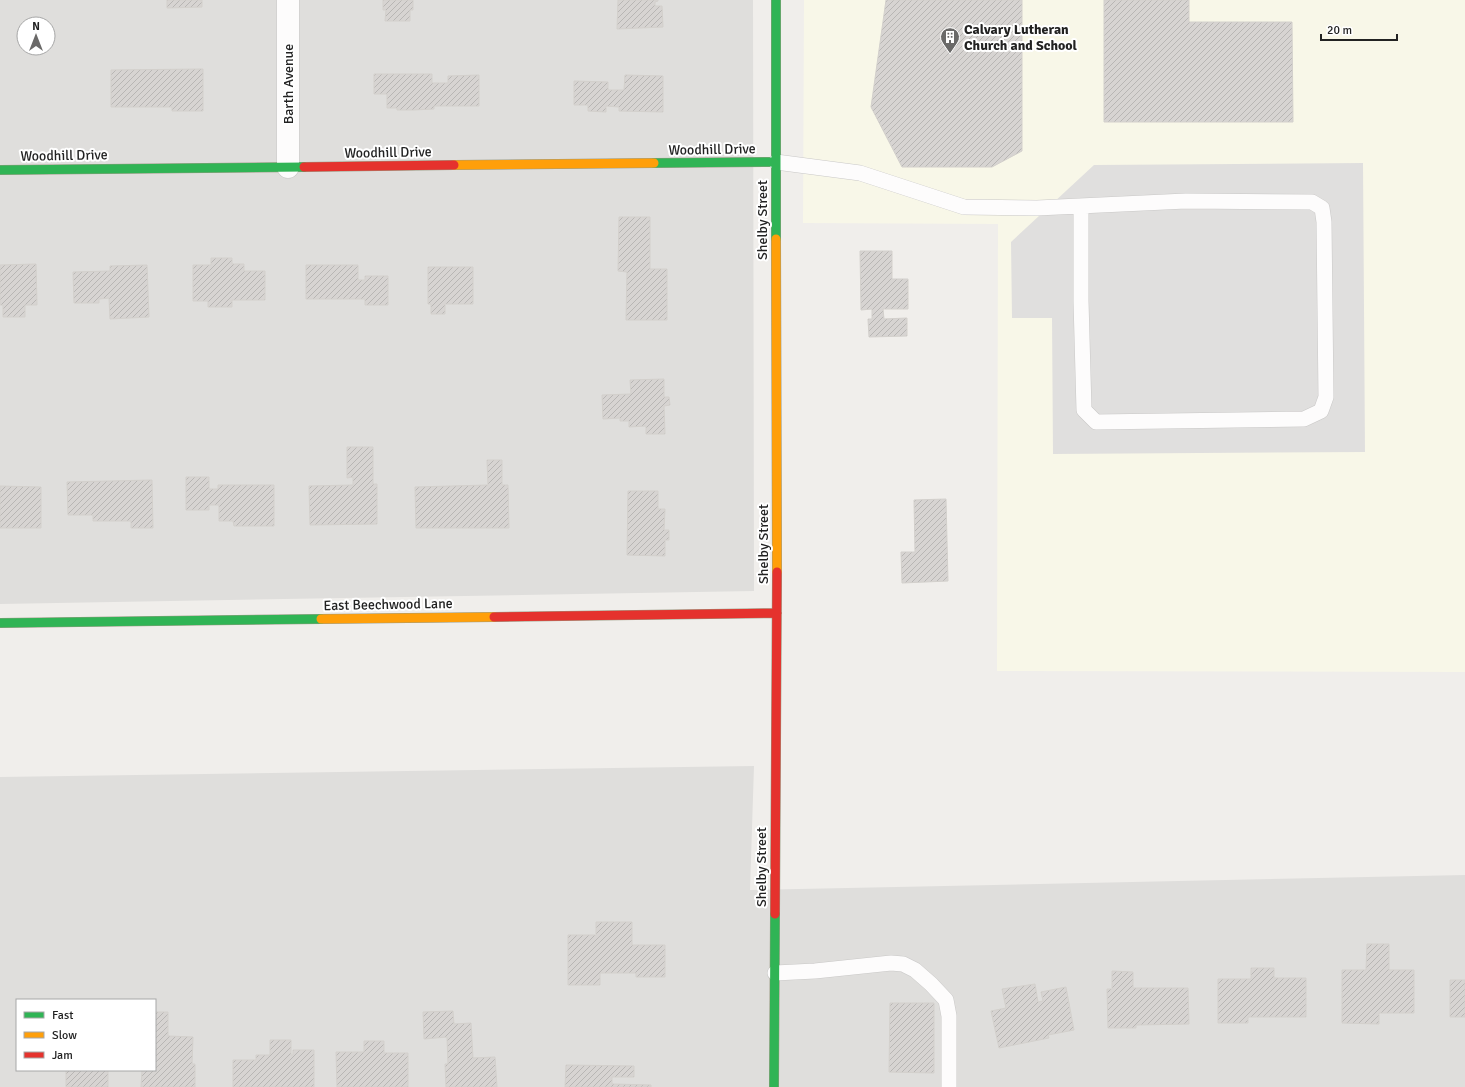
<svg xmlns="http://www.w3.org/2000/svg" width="1465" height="1087" viewBox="0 0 1465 1087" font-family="Signika,sans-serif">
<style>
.residential{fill:#dfdedc;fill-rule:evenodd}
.education{fill:#f8f7e8}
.parking{fill:#e0dfde}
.building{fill:url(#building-hatch);stroke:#d3d0cc}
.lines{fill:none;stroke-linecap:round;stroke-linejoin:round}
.lane-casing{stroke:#c9c8c7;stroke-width:16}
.street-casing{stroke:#c9c8c7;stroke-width:23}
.fast-casing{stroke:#999a82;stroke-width:10}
.slow-casing{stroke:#999a82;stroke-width:10}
.jam-casing{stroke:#999a82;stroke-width:10}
.lane{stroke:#fdfcfc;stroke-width:15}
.street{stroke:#fdfcfc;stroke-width:22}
.fast{stroke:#30b455;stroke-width:9}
.slow{stroke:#ff9f0a;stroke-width:9}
.jam{stroke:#e5322d;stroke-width:9}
.labels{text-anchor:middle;stroke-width:4;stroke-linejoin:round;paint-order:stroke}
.poi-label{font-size:14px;font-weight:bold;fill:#222;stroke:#fff;text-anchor:start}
.street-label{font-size:14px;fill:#222;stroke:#fff}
</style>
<defs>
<pattern id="building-hatch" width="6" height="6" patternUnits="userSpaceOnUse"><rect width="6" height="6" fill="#d7d4d2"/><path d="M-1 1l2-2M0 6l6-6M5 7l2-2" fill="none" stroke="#b8b6b4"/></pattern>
</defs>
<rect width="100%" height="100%" fill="#f0eeeb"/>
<!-- residential -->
<path class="residential" d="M0,0H753L754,591L0,604ZM24,24H48V48H24Z
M754,766L750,890L1465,875V1087H0V777ZM17,1000H155V1070H17Z"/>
<!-- education -->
<path class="education" d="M804,0H1465V672L997,671L998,224L803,223Z"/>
<!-- parking -->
<path class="parking" d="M1363,163L1365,452L1053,454L1052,318H1012L1011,242L1094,165Z"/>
<!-- building -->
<path class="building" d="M167,0H202V7L167,8Z
M383,0H413V10H410V21H385L386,10H383Z
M618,0H658V1L655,2V6H662L663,27L617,29Z
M886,0H1022V151L992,167H902L871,107Z
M1104,0H1189V22H1292L1293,122H1104Z
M203,69V111H172V107H111V70Z
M374,74H432V83H448V76L479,75V106H434V109L413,110H397V108H387V94H374Z
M625,75L663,76V112L619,111V107L606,106V112L588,111V105H574V81L608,82V90H624Z
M619,217H650V269H667V320H626L627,272L618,271Z
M860,251H892V279H908V309H883L884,319L907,318V336L869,337L868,319H872V309L861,310Z
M211,258H232V264H244V271H265V300H232V307H208V301H193V265H211Z
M36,264L37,305H25V317H3V305H0V265Z
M147,265L149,317L110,319L109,298L99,299V303H74L73,272L110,271V266Z
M306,265H358V280H365V276H388V305H365V299H306Z
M428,267H473V304H445V314H431V304H428Z
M664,379V397H669L670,405L664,406L665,434H646V426L629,427V421H620V418L603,419L602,395L631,394L630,380Z
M347,447H373V484H377V524L310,525L309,486L353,485V477L347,478Z
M487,460H502V485H508L509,528H416L415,487L488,485Z
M186,477H209V489H218V485H274V526H234L233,521H219V505H209V510H186Z
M152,480L153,528H131V521H93V515H68L67,482Z
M0,486L41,487V528H0Z
M628,491H658V509H665L664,530H669V540H665V556L627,555Z
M946,499L948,581L902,583L901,552H915L914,500Z
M596,922H632V945H665V977H636V973H600V985H568V935H596Z
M1367,944H1389V970H1414V1013H1379V1024L1342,1023V970H1366Z
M1251,968H1274V978H1306V1017H1248V1023H1218V979H1251Z
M1112,971L1133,972V988H1188L1189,1024L1136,1025V1028H1108L1107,989H1112Z
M1450,980H1465V1017H1450Z
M1035,984L1038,1002L1043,1001L1041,992L1066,987L1074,1030L1048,1035L1049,1038L999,1048L991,1011L1006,1008L1002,989Z
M890,1003H934V1073L889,1072Z
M453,1011L454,1024L471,1023L473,1058L495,1057L497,1087H446L445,1064H448L447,1037L424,1039L423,1012Z
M155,1012H168V1036L193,1037L192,1064H195V1087H141L142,1070H155Z
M270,1040H291V1055H293V1050H314V1087H233V1060H256V1055H270Z
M364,1041H384V1053H408V1087H337L336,1052H364Z
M566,1065L634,1066V1077H612V1084L651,1085V1087H565Z
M66,1070H108V1087H66Z"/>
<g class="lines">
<defs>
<path id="lane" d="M776,162L860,173L964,207L1037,208L1186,201L1312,202L1322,208L1324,222L1326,397L1321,411L1304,419L1096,422L1084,410L1081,301V206
M775,973L815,971L891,963L903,964L915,970L931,984L946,1000L949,1016V1087"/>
<path id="street" d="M288,0V167"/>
<path id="fast" d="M776,0V239
M654,163L776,162
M0,170L304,167
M0,623L321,619
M774,1087L775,914"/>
<path id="slow" d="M454,165L654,163
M776,239L777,572
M321,619L494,617"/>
<path id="jam" d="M304,167L454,165
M494,617L777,613
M775,914L777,572"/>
</defs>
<!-- lane casing -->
<use href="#lane" class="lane-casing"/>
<!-- street casing -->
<use href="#street" class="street-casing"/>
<!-- fast casing -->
<use href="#fast" class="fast-casing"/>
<!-- slow casing -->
<use href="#slow" class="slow-casing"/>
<!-- jam casing -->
<use href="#jam" class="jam-casing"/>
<!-- lane -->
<use href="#lane" class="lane"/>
<!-- street -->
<use href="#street" class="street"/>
<!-- fast -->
<use href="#fast" class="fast"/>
<!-- slow -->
<use href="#slow" class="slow"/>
<!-- jam -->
<use href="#jam" class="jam"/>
</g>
<!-- icons -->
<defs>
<symbol id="building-pin" viewBox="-11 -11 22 30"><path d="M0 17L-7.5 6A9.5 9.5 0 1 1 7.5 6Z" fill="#6a6968" stroke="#fff"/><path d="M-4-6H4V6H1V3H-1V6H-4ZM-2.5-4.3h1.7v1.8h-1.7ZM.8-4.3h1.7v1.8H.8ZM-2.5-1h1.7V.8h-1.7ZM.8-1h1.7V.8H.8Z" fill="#fff"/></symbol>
</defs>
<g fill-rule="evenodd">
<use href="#building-pin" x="939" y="26" width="22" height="30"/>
</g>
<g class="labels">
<!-- poi labels -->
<g class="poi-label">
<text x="964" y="34">Calvary Lutheran<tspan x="964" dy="16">Church and School</tspan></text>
</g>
<!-- street labels -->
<g class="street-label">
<text transform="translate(288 84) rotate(-90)" y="5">Barth Avenue</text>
<text transform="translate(712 149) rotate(-1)" y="5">Woodhill Drive</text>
<text transform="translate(388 152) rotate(-1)" y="5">Woodhill Drive</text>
<text transform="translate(64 155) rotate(-1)" y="5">Woodhill Drive</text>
<text transform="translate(762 220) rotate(-90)" y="5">Shelby Street</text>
<text transform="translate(763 544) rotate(-90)" y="5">Shelby Street</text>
<text transform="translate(388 604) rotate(-1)" y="5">East Beechwood Lane</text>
<text transform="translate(761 867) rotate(-90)" y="5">Shelby Street</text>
</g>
</g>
<!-- legend -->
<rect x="16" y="999" width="140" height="72" fill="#ffffff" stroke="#a7a7a7"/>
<rect x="24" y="1012" width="20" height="6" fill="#30b455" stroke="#a7a7a7"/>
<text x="52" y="1019" font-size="12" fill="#222222">Fast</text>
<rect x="24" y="1032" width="20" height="6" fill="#ff9f0a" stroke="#a7a7a7"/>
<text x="52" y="1039" font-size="12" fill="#222222">Slow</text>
<rect x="24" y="1052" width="20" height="6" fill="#e5322d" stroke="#a7a7a7"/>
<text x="52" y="1059" font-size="12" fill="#222222">Jam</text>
<!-- north arrow -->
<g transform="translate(36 36)"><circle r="19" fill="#ffffff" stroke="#a7a7a7"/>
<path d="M0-3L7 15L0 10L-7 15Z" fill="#6a6968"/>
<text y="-6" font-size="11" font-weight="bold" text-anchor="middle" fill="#222222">N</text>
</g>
<!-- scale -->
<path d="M1321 34v6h76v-6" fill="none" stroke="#222222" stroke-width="2"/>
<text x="1327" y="34" font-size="12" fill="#222222" stroke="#ffffff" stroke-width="3" paint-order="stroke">20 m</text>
</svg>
